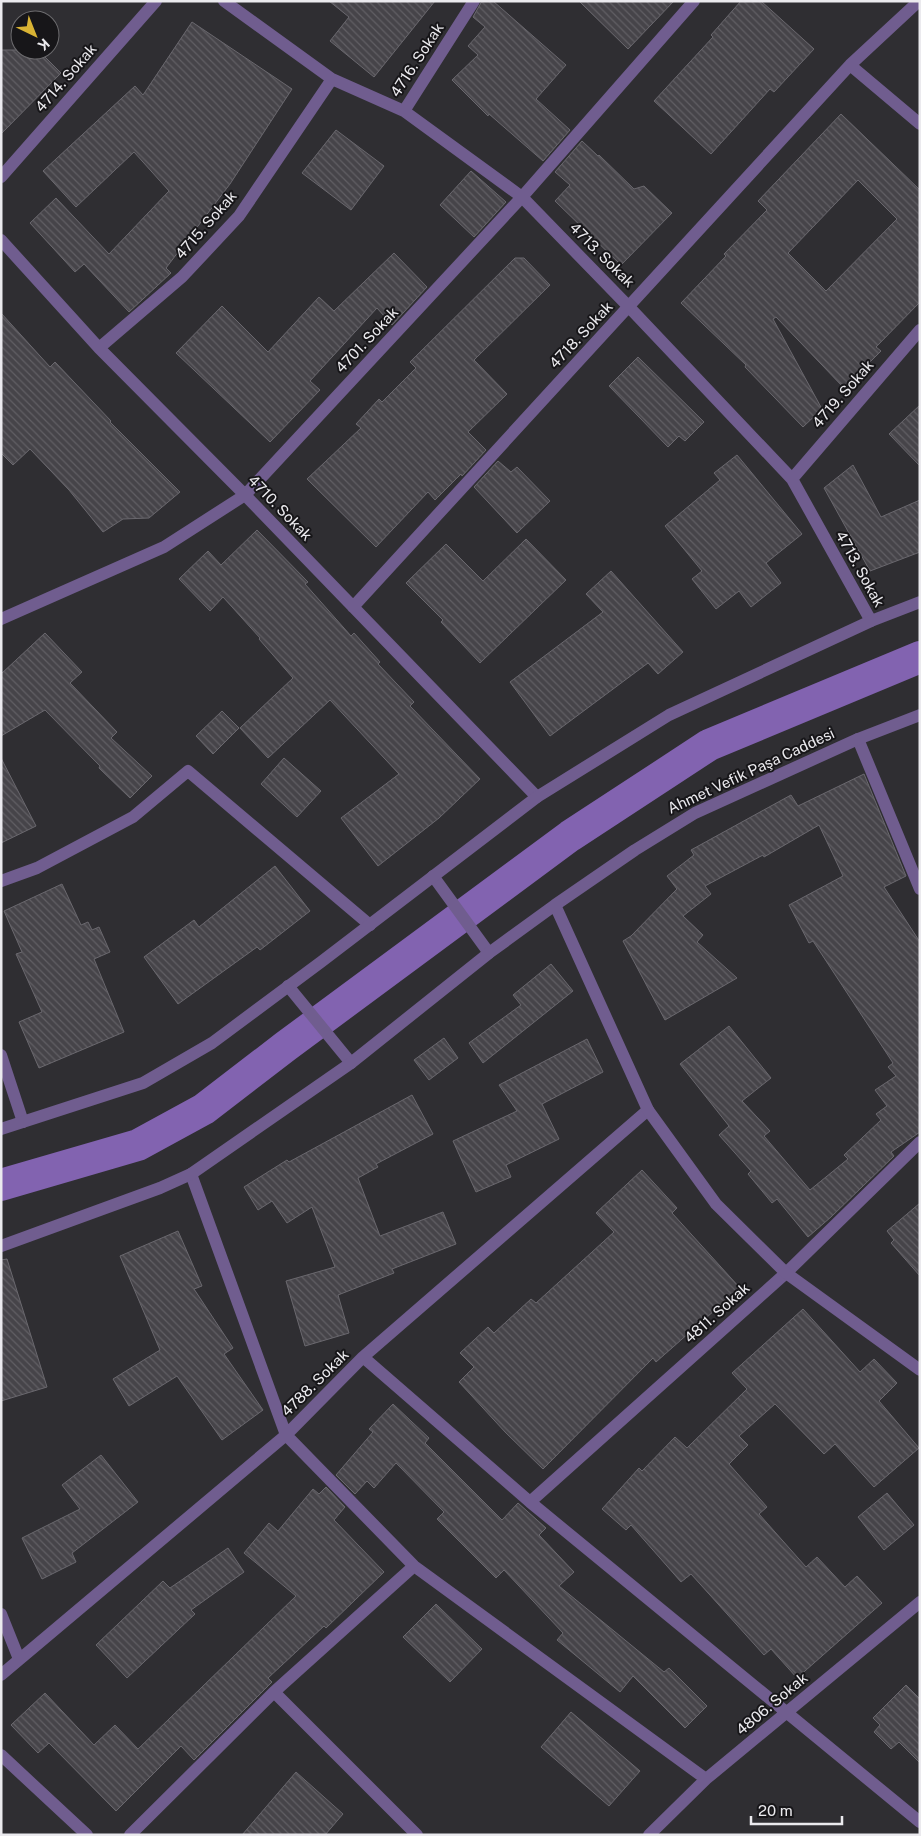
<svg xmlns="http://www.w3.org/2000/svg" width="921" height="1836" viewBox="0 0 921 1836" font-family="'Public Sans',sans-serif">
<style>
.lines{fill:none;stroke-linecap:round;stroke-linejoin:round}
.canal{stroke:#8263b0;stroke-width:32}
.building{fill:url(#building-back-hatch);stroke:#6a686e;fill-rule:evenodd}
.minor{stroke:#705d8f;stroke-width:12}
.tertiary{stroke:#705d8f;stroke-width:12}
.labels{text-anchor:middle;stroke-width:4;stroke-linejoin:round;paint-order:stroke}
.street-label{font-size:15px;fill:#ebeaee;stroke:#171619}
</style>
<defs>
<pattern id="building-back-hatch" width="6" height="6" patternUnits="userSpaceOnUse" patternTransform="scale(1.25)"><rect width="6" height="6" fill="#464449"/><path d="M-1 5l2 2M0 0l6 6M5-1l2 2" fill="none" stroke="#615f64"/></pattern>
</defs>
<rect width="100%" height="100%" fill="#2f2e32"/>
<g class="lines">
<!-- canal -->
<path class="canal" d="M1,1185L138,1145L204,1109L286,1046L570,836L709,745L920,657"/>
</g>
<!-- building -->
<path class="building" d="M329,1H435L374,77L330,41L349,17Z
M482,1H493L566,65L536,99L570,130L543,161L489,114L488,116L452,80L478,55L468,46L485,27L473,17Z
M579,1H674L628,49Z
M741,1H761L814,49L774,92L770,89L711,154L654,101L713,37L711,35Z
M192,22L292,89L230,184L166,268L171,273L129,312L84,264L75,272L30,223L56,198L109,254L169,191L134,152L76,207L43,171L135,86L143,95Z
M1,50H38L61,73L1,134Z
M841,114L920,190V302L876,347L881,351L844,388L776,317L773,319L822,409L803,427L745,367L746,365L681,303L726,256L724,254L767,210L758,201ZM858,180L897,219L826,291L788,253Z
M336,130L384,166L351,210L302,173Z
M582,141L598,156L599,155L634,189L644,186L672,213L621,265L555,201L570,185L555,172Z
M471,171L506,202L474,237L440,205Z
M394,253L427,287L392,325L377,308L310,381L320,390L270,442L176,353L222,306L268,352L319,297L334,311Z
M515,258H524L550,285L474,360L507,394L468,432L486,450L462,476L461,474L435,500L428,492L376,547L307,479L361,428L356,424L379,399L382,402L416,368L410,362Z
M1,313L50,367L55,362L111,421L110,422L180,492L149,518L123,519L103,532L69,490L30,449L13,465L1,453Z
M638,357L704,422L685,441L679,436L668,447L609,386Z
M920,405V466L889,434Z
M737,455L802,534L766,563L781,583L751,607L739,591L716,609L692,579L702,571L665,526L720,480L714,473Z
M498,461L511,472L517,467L550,501L517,533L474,487Z
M853,465L881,517L920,500V552L870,571L824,488Z
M257,530L308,582L305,584L351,636L354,633L380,662L378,664L414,702L410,706L480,779L439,818L378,866L341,818L399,774L330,700L268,758L240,728L293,678L259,639L260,638L223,597L210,611L179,579L208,551L221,565Z
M526,539L566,580L480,663L441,622L443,620L406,583L446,544L483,581Z
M611,571L683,652L658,674L648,663L550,736L510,682L603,612L586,594Z
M45,633L82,672L70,683L117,732L111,738L152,776L130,798L99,768L100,766L45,710L1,736V674Z
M222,711L239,728L213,754L196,736Z
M1,758L36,826L1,843Z
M284,758L321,791L297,817L261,784Z
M864,774L906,876L884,887L920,942V1132L891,1152L894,1156L831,1217L808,1237L777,1199L772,1203L748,1174L751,1171L719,1135L729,1126L680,1064L729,1026L771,1078L742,1101L770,1131L764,1136L810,1190L848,1159L844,1155L881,1120L876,1114L887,1106L875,1090L896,1076L888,1067L893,1063L813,941L809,943L789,905L843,876L819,825L764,857L763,855L705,886L711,894L683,916L703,935L697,942L737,978L665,1020L623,941L631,936L677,889L667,876L694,855L691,850L791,795L798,806Z
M275,866L310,911L260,950L257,947L178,1004L144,957L194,920L199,927Z
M62,884L81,925L88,922L92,930L99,927L110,952L94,959L124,1032L39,1068L19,1022L42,1012L16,954L22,952L4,911Z
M551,964L573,991L483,1063L469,1043L521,1005L513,995Z
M444,1038L458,1058L429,1080L414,1060Z
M587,1039L603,1072L542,1104L559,1139L506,1165L511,1177L476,1192L453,1141L517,1111L499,1085Z
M412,1095L433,1134L376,1164L378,1167L358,1178L380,1236L443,1212L456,1244L392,1269L394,1273L338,1295L349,1333L305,1346L286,1281L335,1267L312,1207L287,1223L272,1201L258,1210L244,1187L287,1160L289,1162Z
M642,1170L677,1208L672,1213L740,1288L656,1362L653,1358L543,1469L506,1433L459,1382L474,1367L460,1353L488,1327L494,1333L531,1299L536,1303L614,1232L596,1213Z
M920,1203V1276L891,1243L894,1240L887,1231Z
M178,1231L202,1286L194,1289L233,1348L224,1354L263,1410L222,1440L177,1376L129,1406L113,1379L160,1350L120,1256Z
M7,1259L47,1387L1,1401V1260Z
M803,1309L860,1372L874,1359L897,1383L879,1401L919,1448L874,1487L835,1444L824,1454L775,1404L739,1436L748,1445L729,1464L767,1507L759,1514L806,1567L817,1557L845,1587L857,1576L882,1603L797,1678L771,1649L764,1655L691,1574L681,1582L631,1525L626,1530L602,1509L639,1468L642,1471L675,1437L687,1448L747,1389L732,1373Z
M393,1404L429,1438L425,1443L502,1520L518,1503L546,1528L539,1535L574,1572L559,1586L664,1672L669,1668L707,1706L685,1728L633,1676L620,1692L557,1640L563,1633L504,1570L496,1578L437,1519L444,1512L396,1463L374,1488L367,1481L355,1494L336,1475L373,1432L369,1429Z
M101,1455L138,1502L72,1553L76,1562L42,1579L22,1538L80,1509L62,1485Z
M326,1487L345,1507L334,1520L384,1572L326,1628L324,1626L268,1678L272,1682L194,1760L181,1746L116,1811L49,1743L38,1753L11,1725L45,1693L94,1745L115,1725L138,1749L296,1596L244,1553L269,1523L278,1531L313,1489L319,1494Z
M887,1493L914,1525L884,1550L858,1517Z
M228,1548L244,1572L191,1610L195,1614L127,1678L96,1645L163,1581L170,1588Z
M436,1604L482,1649L450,1682L403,1637Z
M906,1685L920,1699V1763L899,1742L891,1749L874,1732L880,1725L873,1718Z
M571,1712L640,1771L609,1806L541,1747Z
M296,1772L343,1814L325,1835H242Z"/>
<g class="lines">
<!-- minor -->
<path class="minor" d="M224,1L332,79L404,111L522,197L629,307L792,479L871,621
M850,65L920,124
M404,111L474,1
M1,177L156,1
M1,240L99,348L245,495L537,797
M99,348L182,277L239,216L332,79
M792,479L920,330
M353,607L850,65L919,1
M1,619L164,547L245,495L522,197L694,1
M858,739L920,889
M433,876L489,953
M1,881L37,868L133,817L188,771L370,925
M288,986L351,1063
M1,1055L23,1122
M191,1174L286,1435L414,1566L706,1779
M363,1357L530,1502L920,1822
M530,1502L786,1273L920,1142
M1,1614L19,1659
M1,1675L286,1435L363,1357L648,1110
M274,1692L417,1835
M1,1755L87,1835
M130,1835L274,1692L414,1566
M649,1835L706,1779L920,1602"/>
<!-- tertiary -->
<path class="tertiary" d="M555,905L635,850L695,813L858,739L920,715
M1,1129L143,1083L212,1043L321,962L537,797L669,715L871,621L920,602
M1,1246L160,1188L191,1174L351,1063L489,953L555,905L648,1110L716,1204L786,1273L920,1370"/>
</g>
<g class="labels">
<!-- street labels -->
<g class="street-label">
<text transform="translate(417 60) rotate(-57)" y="5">4716. Sokak</text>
<text transform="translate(66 78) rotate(-49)" y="5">4714. Sokak</text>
<text transform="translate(206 225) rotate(-49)" y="5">4715. Sokak</text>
<text transform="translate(602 255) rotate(45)" y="5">4713. Sokak</text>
<text transform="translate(581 335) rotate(-47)" y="5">4718. Sokak</text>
<text transform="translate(367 340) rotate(-47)" y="5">4701. Sokak</text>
<text transform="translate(843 394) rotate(-49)" y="5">4719. Sokak</text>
<text transform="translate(280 508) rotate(46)" y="5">4710. Sokak</text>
<text transform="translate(860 569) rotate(61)" y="5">4713. Sokak</text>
<text transform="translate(751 771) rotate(-25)" y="5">Ahmet Vefik Paşa Caddesi</text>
<text transform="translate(717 1313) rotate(-42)" y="5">4811. Sokak</text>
<text transform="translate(315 1383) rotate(-45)" y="5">4788. Sokak</text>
<text transform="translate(772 1704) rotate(-40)" y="5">4806. Sokak</text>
</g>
</g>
<!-- border -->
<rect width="921" height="1836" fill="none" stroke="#ebeaee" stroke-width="5"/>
<!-- north arrow -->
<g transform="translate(35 35) rotate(137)"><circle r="24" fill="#171619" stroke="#6c6b6e"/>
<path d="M0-4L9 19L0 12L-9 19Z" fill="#d9b334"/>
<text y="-8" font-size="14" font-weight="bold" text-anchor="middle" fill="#ebeaee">K</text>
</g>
<!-- scale -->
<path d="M751 1816v8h91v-8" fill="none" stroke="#ebeaee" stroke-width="2.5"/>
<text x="758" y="1816" font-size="15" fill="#ebeaee" stroke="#171619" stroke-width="4" paint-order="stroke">20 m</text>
</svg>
